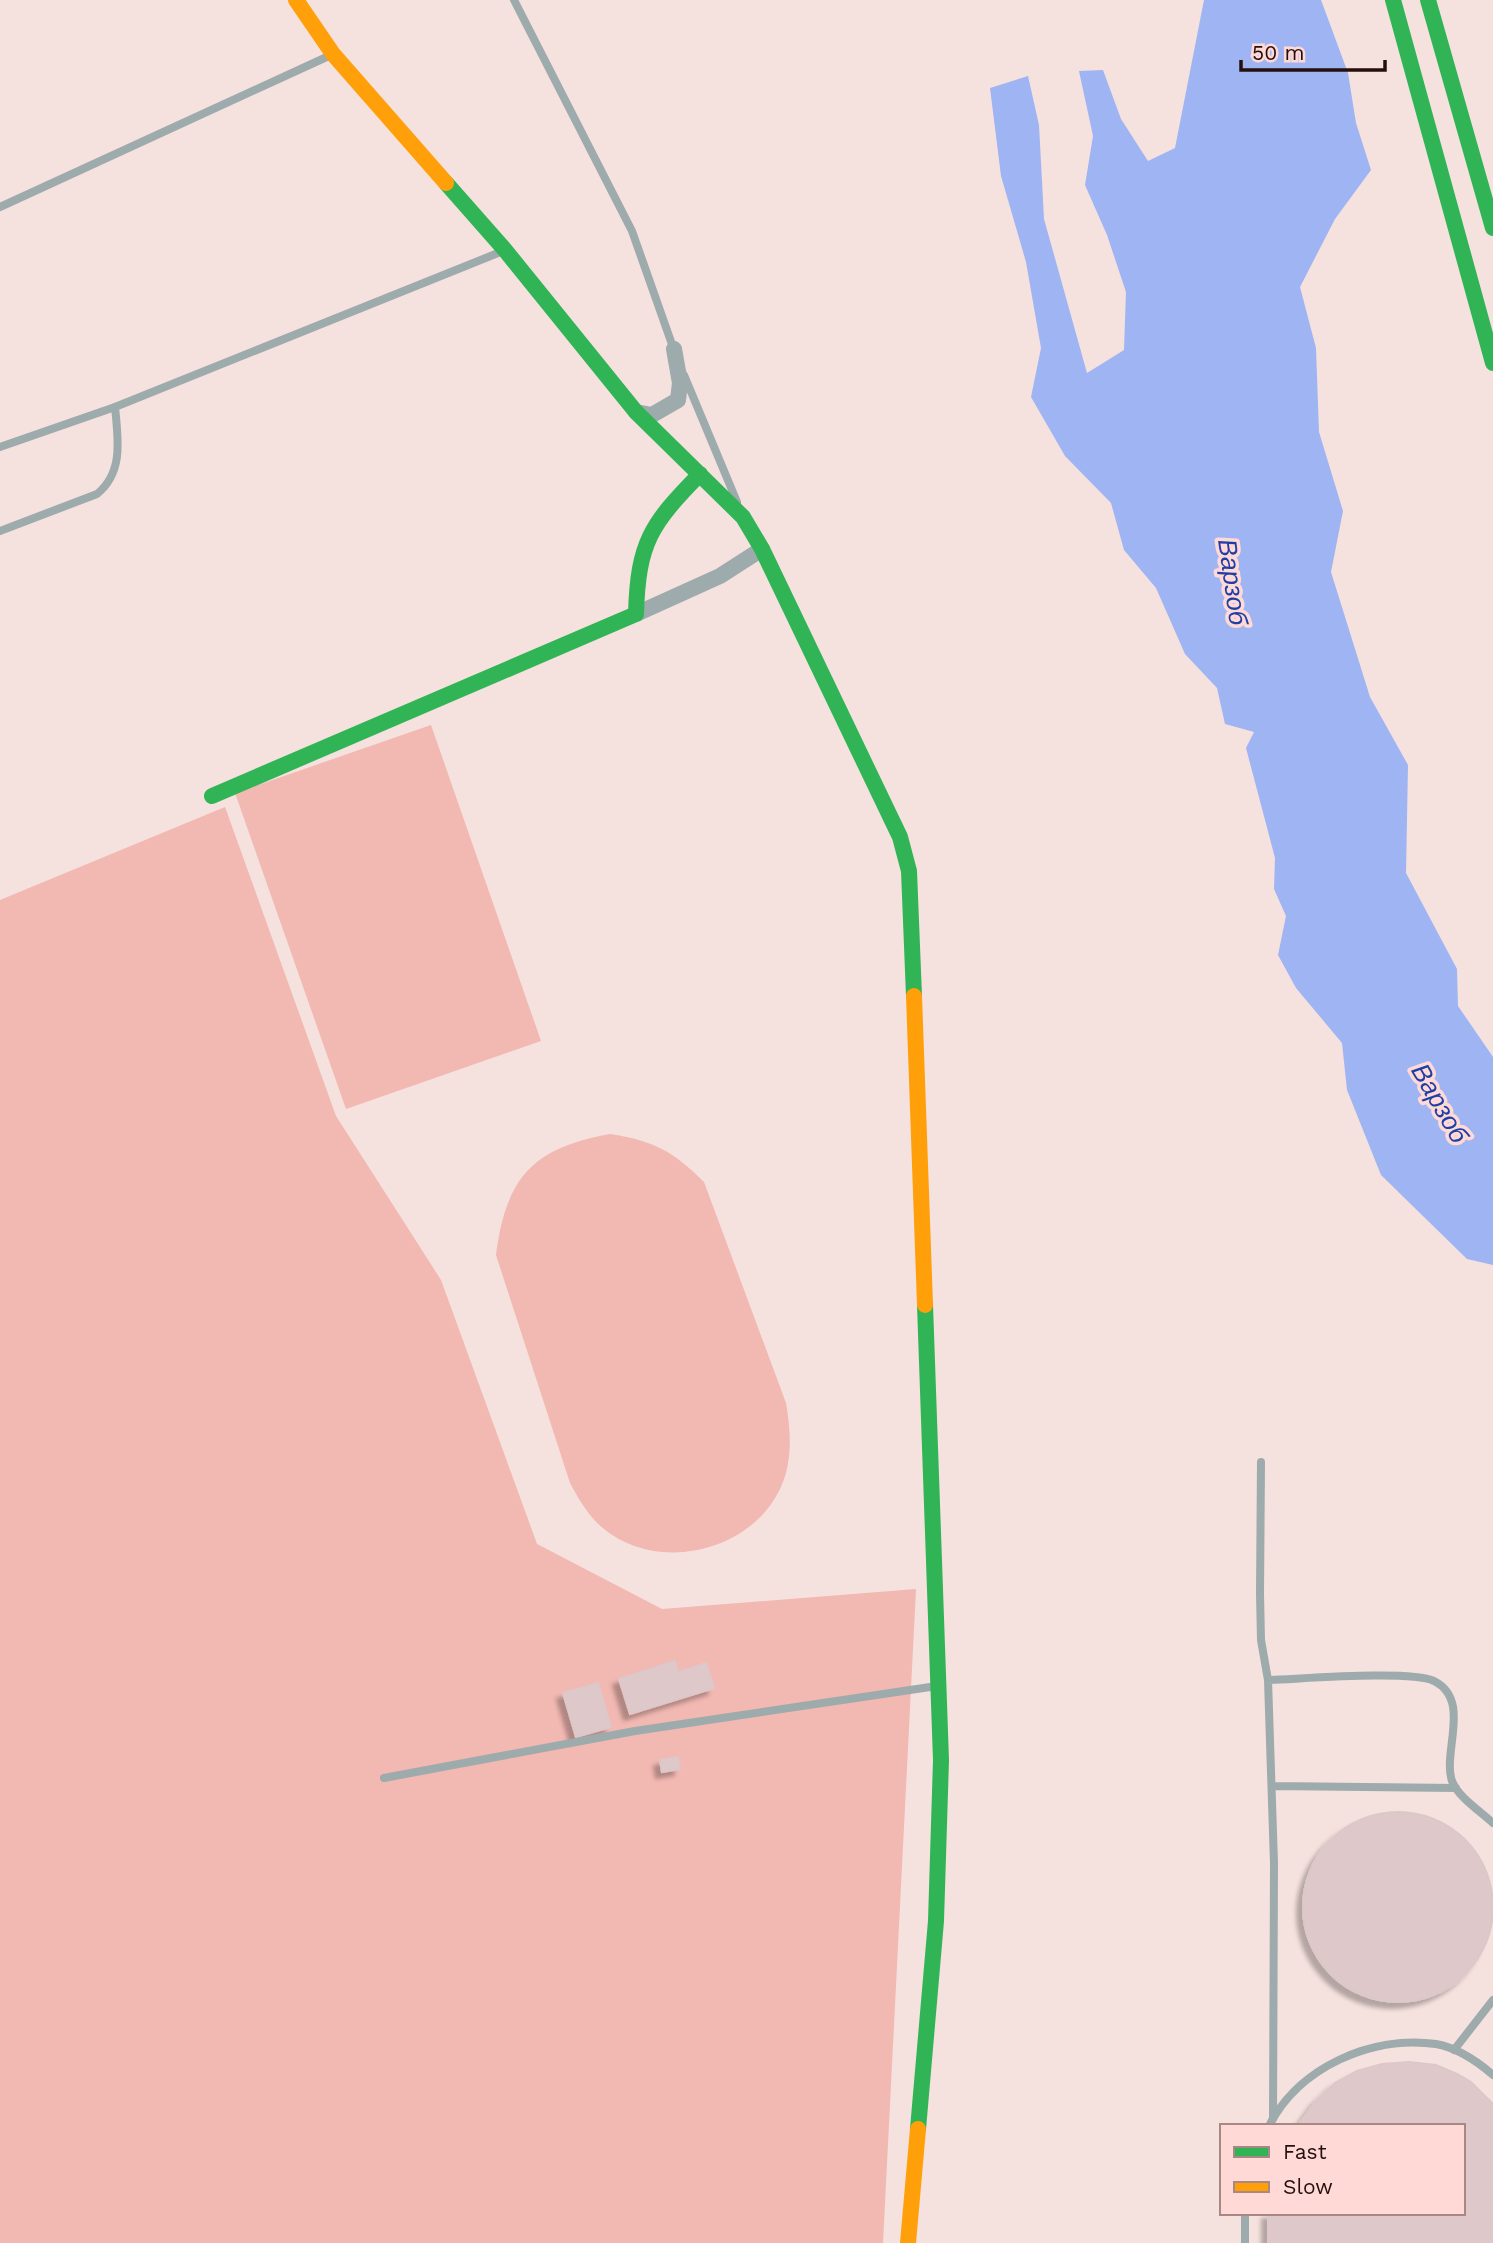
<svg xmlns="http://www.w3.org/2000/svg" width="1493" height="2243" viewBox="0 0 1493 2243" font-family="'Work Sans',sans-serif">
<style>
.green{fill:#f2b8b2}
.water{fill:#9fb4f3}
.building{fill:#dfc8ca;stroke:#dcc8c9;stroke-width:2;filter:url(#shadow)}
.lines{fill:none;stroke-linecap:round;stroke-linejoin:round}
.lane{stroke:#9dabac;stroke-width:8}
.street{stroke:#9dabac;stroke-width:16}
.fast{stroke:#30b455;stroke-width:16}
.slow{stroke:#ff9f0a;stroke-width:16}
.labels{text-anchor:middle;stroke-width:7;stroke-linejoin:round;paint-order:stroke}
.water-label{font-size:26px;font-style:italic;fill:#1e3fa6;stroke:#fed9d5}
</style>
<defs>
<filter id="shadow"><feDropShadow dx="-6" dy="6" stdDeviation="2" flood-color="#0004"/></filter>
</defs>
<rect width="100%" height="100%" fill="#f5e1de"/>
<!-- green -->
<path class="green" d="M431,725L541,1041L346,1109L235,793Z
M225,807L336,1116L441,1280L537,1544L662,1609L916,1589L883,2243H0V900Z
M610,1134C654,1141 673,1151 704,1182L786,1403C790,1427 792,1449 786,1473C763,1555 644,1581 590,1515C582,1505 576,1494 570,1483L496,1255C506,1177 533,1148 610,1134Z"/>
<!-- water -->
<path class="water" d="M1204,0H1321L1348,73L1356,123L1371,170L1335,219L1300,287L1316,348L1319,432L1343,511L1331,572L1370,697L1408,765L1406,873L1457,969L1458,1006L1493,1057V1265L1467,1259L1381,1175L1347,1090L1342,1043L1296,988L1278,955L1286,916L1274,889L1275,858L1246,748L1254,732L1225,724L1217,688L1185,654L1156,588L1124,550L1111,503L1065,456L1031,397L1041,348L1026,262L1001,176L990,88L1028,76L1039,125L1044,219L1087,373L1124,350L1126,292L1107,235L1085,185L1093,136L1079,71L1103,70L1121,119L1148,161L1175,148Z"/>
<!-- building -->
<path class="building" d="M675,1661L678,1672L706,1663L714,1688L630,1714L619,1679Z
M598,1683L611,1727L576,1737L563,1693Z
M678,1757L680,1769L662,1772L660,1760Z
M1303 1907a95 95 0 1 1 190 0a95 95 0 1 1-190 0Z
M1409,2062L1436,2065L1457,2074L1471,2082L1493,2104V2243H1268V2213H1463V2126H1298L1316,2101L1335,2083L1357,2071L1382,2064Z"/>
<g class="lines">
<!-- lane -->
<path class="lane" d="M514,0L632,231L674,350
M0,207L331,55
M684,375L737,502
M0,447L115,407L503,251
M0,531L97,494C124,472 118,439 115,407
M1261,1462L1260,1594L1261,1640L1268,1680L1274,1863L1273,2119
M1268,1680C1301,1679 1410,1670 1434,1681C1472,1700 1442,1752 1452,1781C1458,1797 1480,1811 1493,1823
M384,1778L635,1731L937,1686
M1272,1786L1456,1788
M1454,2050L1493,2000
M1269,2126C1299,2067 1372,2035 1436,2044C1457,2048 1477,2061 1493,2075
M1245,2243V2213"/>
<!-- street -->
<path class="street" d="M636,412L652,415L678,400L680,383L674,349
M636,614L720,576L762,549"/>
<!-- fast -->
<path class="fast" d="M1393,0L1493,363
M1428,0L1493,228
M446,183L505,250L636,412L743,517L762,549L900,837L909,871L914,996
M212,796L636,614C638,542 651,524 700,474
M918,2129L936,1921L941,1760L925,1305"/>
<!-- slow -->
<path class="slow" d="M296,0L333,54L446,183
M914,996L925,1305
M908,2243L918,2129"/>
</g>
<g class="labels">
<!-- water labels -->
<g class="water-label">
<text transform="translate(1233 582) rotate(82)" y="9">Варзоб</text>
<text transform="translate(1440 1103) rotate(60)" y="9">Варзоб</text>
</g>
</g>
<!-- legend -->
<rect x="1220" y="2124" width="245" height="91" fill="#fed9d5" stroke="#a78885" stroke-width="2"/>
<rect x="1234" y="2147" width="35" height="10" fill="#30b455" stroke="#a78885" stroke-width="2"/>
<text x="1283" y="2159" font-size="21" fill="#240f0e">Fast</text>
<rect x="1234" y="2182" width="35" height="10" fill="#ff9f0a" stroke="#a78885" stroke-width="2"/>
<text x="1283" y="2194" font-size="21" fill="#240f0e">Slow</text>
<!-- scale -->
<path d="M1241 60v10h144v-10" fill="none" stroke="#240f0e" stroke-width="3.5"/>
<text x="1252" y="60" font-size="21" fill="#240f0e" stroke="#fed9d5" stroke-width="5" paint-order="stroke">50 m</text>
</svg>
